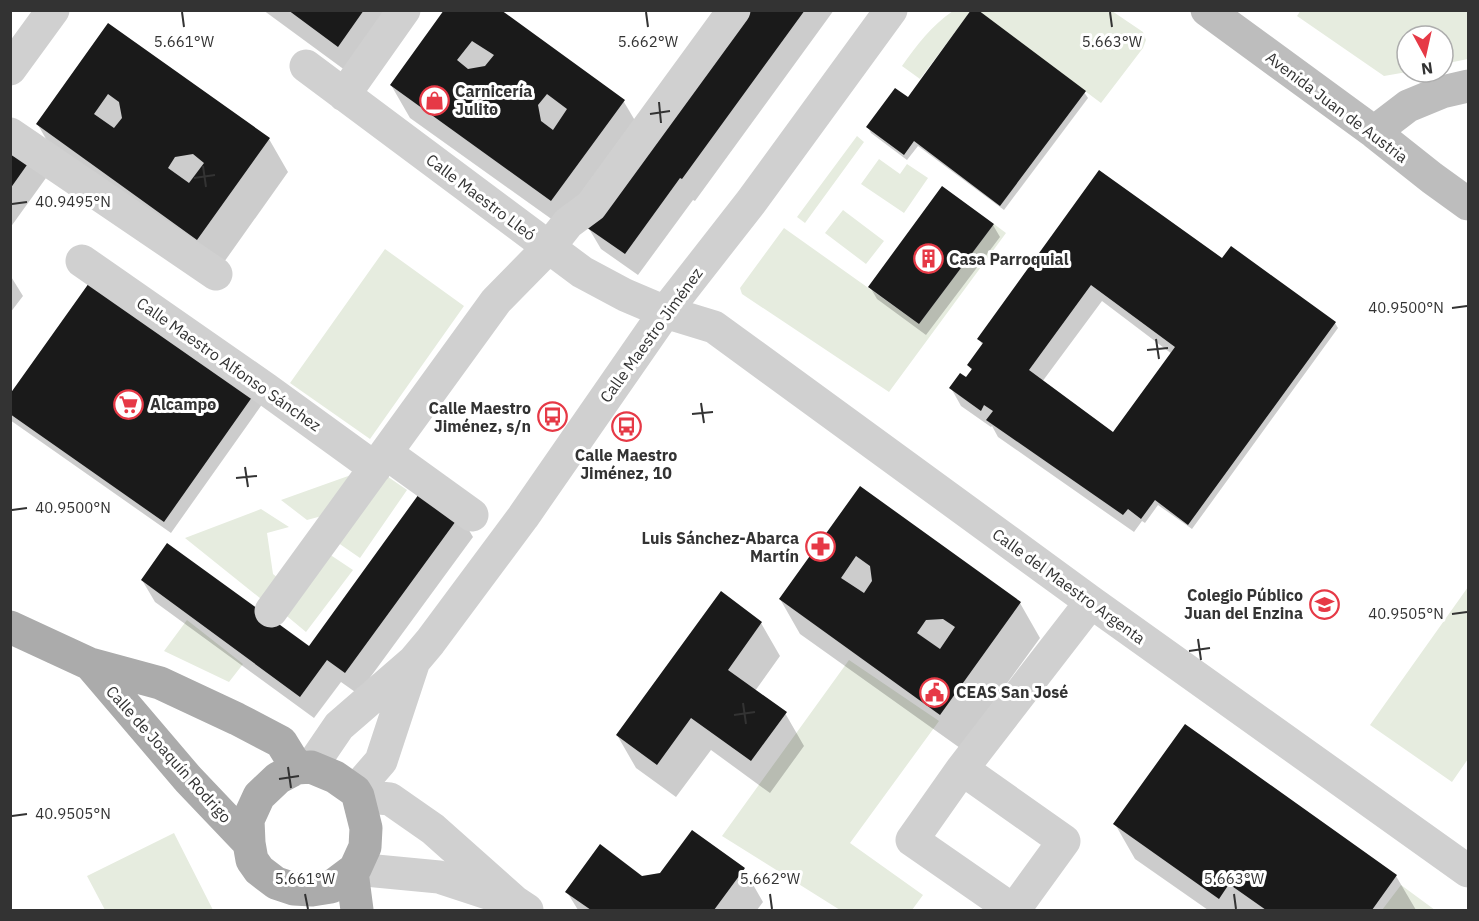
<svg xmlns="http://www.w3.org/2000/svg" width="1479" height="921" viewBox="0 0 1479 921" font-family="'IBM Plex Sans',sans-serif">
<style>
.green{fill:#e6ecdf}
.shadow{fill:#0003;fill-rule:evenodd}
.building{fill:#1a1a1a;fill-rule:evenodd}
.lines{fill:none;stroke-linecap:round;stroke-linejoin:round}
.street{stroke:#d0d0d0;stroke-width:33}
.secondary{stroke:#bdbdbd;stroke-width:33}
.primary{stroke:#ababab;stroke-width:33}
.ticks{fill:none;stroke:#333;stroke-width:2}
.labels{text-anchor:middle;stroke-width:6;stroke-linejoin:round;paint-order:stroke}
.poi-label{font-size:16px;font-weight:bold;fill:#333;stroke:#fff;text-anchor:start}
.street-label{font-size:16px;fill:#333;stroke:#fff}
.ticks-label{font-size:15px;text-anchor:middle;fill:#333;stroke:#fff;stroke-width:6;stroke-linejoin:round;paint-order:stroke}
</style>
<rect width="100%" height="100%" fill="#fff"/>
<!-- green -->
<path class="green" d="M1301,10L1468,11V59L1443,64V36H1407V72L1384,76L1297,16Z
M953,11H971L920,79L902,66C916,46 932,25 953,11Z
M978,11H1112L1143,32L1146,40L1143,48L1101,103Z
M857,136L864,142L805,223L797,217Z
M879,159L900,174L907,164L928,178L904,213L861,184Z
M843,210L884,241L866,264L825,233Z
M994,224L1006,233L889,392L742,294L740,288L784,228L919,324Z
M385,249L464,306L370,439L290,383Z
M365,470L333,513L307,520L281,500Z
M381,472L407,490L360,558L334,540Z
M261,509L289,527L267,533L273,574L283,582L266,603L185,538Z
M326,552L353,570L306,632L282,612Z
M1468,587V759L1452,782L1370,725Z
M187,620L243,664L229,682L164,651Z
M849,660L939,721L850,843L923,895L912,910H840L722,836Z
M174,833L213,910H105L87,876Z
M1401,885L1435,910H1382Z"/>
<!-- shadow -->
<path class="shadow" d="M263,10H406L357,79Z
M446,10L624,102L643,134L571,233L410,118L391,85Z
M746,10H834L695,201L693,200L638,275L601,249L588,227Z
M109,25L269,139L288,172L217,272L57,158L38,125Z
M1084,92L1088,98L1004,210L918,146L907,160L871,133L868,127L908,99Z
M10,140L46,178L10,228Z
M1099,172L1222,261L1335,323L1338,328L1192,529L1158,505L1145,523L1142,521L1134,532L998,437L992,426L991,427L961,406L951,388L966,379L972,371L969,366L983,346L979,339ZM1102,301L1172,354L1113,434L1042,382Z
M993,225L1000,237L926,335L877,299L870,287Z
M10,275L23,296L10,313Z
M94,278L263,403L171,533L10,420V396Z
M860,488L1020,603L1040,638L960,748L800,634L780,599Z
M460,515L473,537L358,694L341,682L314,718L155,602L142,580L309,648Z
M761,623L780,656L755,691L785,713L804,746L770,793L711,750L676,797L636,768L617,735Z
M1115,824L1396,876L1416,910H1208L1135,859Z
M744,869L763,902L757,910H578L567,892L660,875Z"/>
<!-- building -->
<path class="building" d="M288,10H364L338,47Z
M444,10H501L625,100L551,201L390,85ZM472,41L494,55L485,66L468,69L457,60ZM547,94L567,109L553,130L541,121L538,105Z
M744,10H805L682,179L680,178L625,254L586,227Z
M971,10H978L1086,91L1000,206L914,141L904,155L866,127L895,88L908,97Z
M108,23L270,138L197,240L36,124ZM108,94L119,102L122,118L114,128L94,114ZM193,154L204,163L189,183L168,168L175,157Z
M10,138L34,155L10,189Z
M1099,170L1222,258L1231,246L1336,322L1188,525L1155,500L1141,519L1128,509L1123,515L986,420L993,411L984,405L981,411L949,388L960,373L966,377L972,369L967,365L983,343L977,339ZM1091,285L1175,347L1113,432L1029,370Z
M942,186L994,224L919,324L868,287Z
M94,276L257,390L164,522L10,414V394Z
M860,486L1021,602L940,715L779,599ZM856,556L870,566L872,581L864,593L841,578ZM943,619L955,627L940,649L917,633L926,620Z
M424,487L461,514L345,673L327,660L300,697L141,580L167,543L309,646Z
M721,591L762,622L728,670L787,712L751,761L691,718L657,765L616,735Z
M1185,724L1397,875L1372,910H1266L1229,884L1219,899L1113,824Z
M692,830L745,868L714,910H591L565,892L600,844L642,876L660,873Z"/>
<g class="lines">
<!-- street -->
<path class="street" d="M306,66L582,272L625,295L665,312L714,327L1091,602L1468,871
M10,69L53,10
M344,95L404,10
M10,134L216,274
M82,261L266,389L375,468
M386,453L472,515
M271,611L496,301L549,247L568,223L591,206L734,10
M311,767L339,726L414,661L430,642L523,517L665,312L751,202L891,10
M962,769L1064,841L1014,910
M355,791L381,761L414,661
M358,796L390,799L433,829L515,902L527,910
M355,869L439,877L503,898
M1013,910L912,840L962,769L1091,602"/>
<!-- secondary -->
<path class="secondary" d="M1207,10L1374,132L1432,178L1468,204
M1374,132L1408,106L1442,92L1468,86"/>
<!-- primary -->
<path class="primary" d="M10,627L90,664L160,683L237,719L281,742L297,768
M90,664L188,779L249,843
M311,767L335,777L355,791L358,796L366,828L365,847L355,869L331,887L312,890L294,889L276,883L259,870L252,860L249,843L248,820L259,796L278,778L297,768Z
M352,872L357,910"/>
</g>
<!-- ticks -->
<path class="ticks" d="M182,12L184,27M646,12L648,27M1110,12L1112,27M659,102L661,123M650,114L670,111M203,166L206,187M194,178L215,175M12,204L27,202M1452,308L1467,306M1156,339L1159,359M1147,350L1168,348M701,403L704,423M692,414L713,412M245,467L248,487M236,478L257,476M12,510L27,508M1452,614L1467,612M1198,639L1201,660M1189,651L1210,648M743,703L746,724M734,715L755,712M288,767L291,788M279,779L299,776M12,816L27,814M305,894L308,909M770,894L772,909M1234,894L1236,909"/>
<!-- icons -->
<defs>
<symbol id="shop-ring" viewBox="-11 -11 22 22"><circle r="9.5" fill="#fff" stroke="#e63946" stroke-width="1.5"/><path d="M-5-2.5h2.3a2.7 3.5 0 0 1 5.4 0H5L5.5 6h-11ZM-1.5-2.5h3a1.5 2.3 0 0 0-3 0Z" fill="#e63946"/></symbol>
<symbol id="building-ring" viewBox="-11 -11 22 22"><circle r="9.5" fill="#fff" stroke="#e63946" stroke-width="1.5"/><path d="M-4-6H4V6H1V3H-1V6H-4ZM-2.5-4.3h1.7v1.8h-1.7ZM.8-4.3h1.7v1.8H.8ZM-2.5-1h1.7V.8h-1.7ZM.8-1h1.7V.8H.8Z" fill="#e63946"/></symbol>
<symbol id="supermarket-ring" viewBox="-11 -11 22 22"><circle r="9.5" fill="#fff" stroke="#e63946" stroke-width="1.5"/><path d="M-6-5.5h2.5l.6 2H6L4.5 2H-2.5L-4.4-4H-6ZM-1.5 3.2a1.3 1.3 0 1 0 .1 0ZM3 3.2a1.3 1.3 0 1 0 .1 0Z" fill="#e63946"/></symbol>
<symbol id="bus-ring" viewBox="-11 -11 22 22"><circle r="9.5" fill="#fff" stroke="#e63946" stroke-width="1.5"/><path d="M-5-6H5V4H4V6H2V4H-2V6H-4V4H-5ZM-3.5-4V0h7V-4ZM-3.5 1.2v1.5H-2V1.2ZM2 1.2v1.5H3.5V1.2Z" fill="#e63946"/></symbol>
<symbol id="pharmacy-ring" viewBox="-11 -11 22 22"><circle r="9.5" fill="#fff" stroke="#e63946" stroke-width="1.5"/><path d="M-2-6h4v4h4v4h-4v4h-4v-4h-4v-4h4Z" fill="#e63946"/></symbol>
<symbol id="school-ring" viewBox="-11 -11 22 22"><circle r="9.5" fill="#fff" stroke="#e63946" stroke-width="1.5"/><path d="M0-5L7-2L0 1L-7-2ZM-4 1L0 2.5L4 1V4Q0 6-4 4Z" fill="#e63946"/></symbol>
<symbol id="civic-ring" viewBox="-11 -11 22 22"><circle r="9.5" fill="#fff" stroke="#e63946" stroke-width="1.5"/><path d="M-.6-6.5H3V-4.5H.6V-3L4-1V1h2V6H-6V1h2V-1L-.6-3ZM-1.2 2.5V6h2.4V2.5Z" fill="#e63946"/></symbol>
</defs>
<g fill-rule="evenodd">
<use href="#shop-ring" x="418" y="84" width="33" height="33"/>
<use href="#building-ring" x="912" y="242" width="33" height="33"/>
<use href="#supermarket-ring" x="112" y="388" width="33" height="33"/>
<use href="#bus-ring" x="536" y="400" width="33" height="33"/>
<use href="#bus-ring" x="610" y="410" width="33" height="33"/>
<use href="#pharmacy-ring" x="804" y="530" width="33" height="33"/>
<use href="#school-ring" x="1308" y="588" width="33" height="33"/>
<use href="#civic-ring" x="918" y="676" width="33" height="33"/>
</g>
<g class="labels">
<!-- poi labels -->
<g class="poi-label">
<text x="455" y="97">Carnicería<tspan x="455" dy="18">Julito</tspan></text>
<text x="949" y="265">Casa Parroquial</text>
<text x="150" y="410">Alcampo</text>
<text x="531" y="414" text-anchor="end">Calle Maestro<tspan x="531" dy="18">Jiménez, s/n</tspan></text>
<text x="626" y="461" text-anchor="middle">Calle Maestro<tspan x="626" dy="18">Jiménez, 10</tspan></text>
<text x="799" y="544" text-anchor="end">Luis Sánchez-Abarca<tspan x="799" dy="18">Martín</tspan></text>
<text x="1303" y="601" text-anchor="end">Colegio Público<tspan x="1303" dy="18">Juan del Enzina</tspan></text>
<text x="956" y="698">CEAS San José</text>
</g>
<!-- street labels -->
<g class="street-label">
<text transform="translate(1337 107) rotate(37)" y="6">Avenida Juan de Austria</text>
<text transform="translate(481 197) rotate(37)" y="6">Calle Maestro Lleó</text>
<text transform="translate(651 335) rotate(-54)" y="6">Calle Maestro Jiménez</text>
<text transform="translate(229 364) rotate(35)" y="6">Calle Maestro Alfonso Sánchez</text>
<text transform="translate(1069 586) rotate(36)" y="6">Calle del Maestro Argenta</text>
<text transform="translate(169 754) rotate(48)" y="6">Calle de Joaquín Rodrigo</text>
</g>
</g>
<g class="ticks-label">
<text x="184" y="47">5.661°W</text>
<text x="648" y="47">5.662°W</text>
<text x="1112" y="47">5.663°W</text>
<text x="73" y="207">40.9495°N</text>
<text x="1406" y="313">40.9500°N</text>
<text x="73" y="513">40.9500°N</text>
<text x="1406" y="619">40.9505°N</text>
<text x="73" y="819">40.9505°N</text>
<text x="305" y="884">5.661°W</text>
<text x="770" y="884">5.662°W</text>
<text x="1234" y="884">5.663°W</text>
</g>
<!-- border -->
<rect width="1479" height="921" fill="none" stroke="#333333" stroke-width="24"/>
<!-- north arrow -->
<g transform="translate(1425 54) rotate(172)"><circle r="28" fill="#ffffff" stroke="#adadad" stroke-width="1.5"/>
<path d="M0-4.5L10 22L0 15L-10 22Z" fill="#e63946"/>
<text y="-9" font-size="16" font-weight="bold" text-anchor="middle" fill="#333333">N</text>
</g>
</svg>
